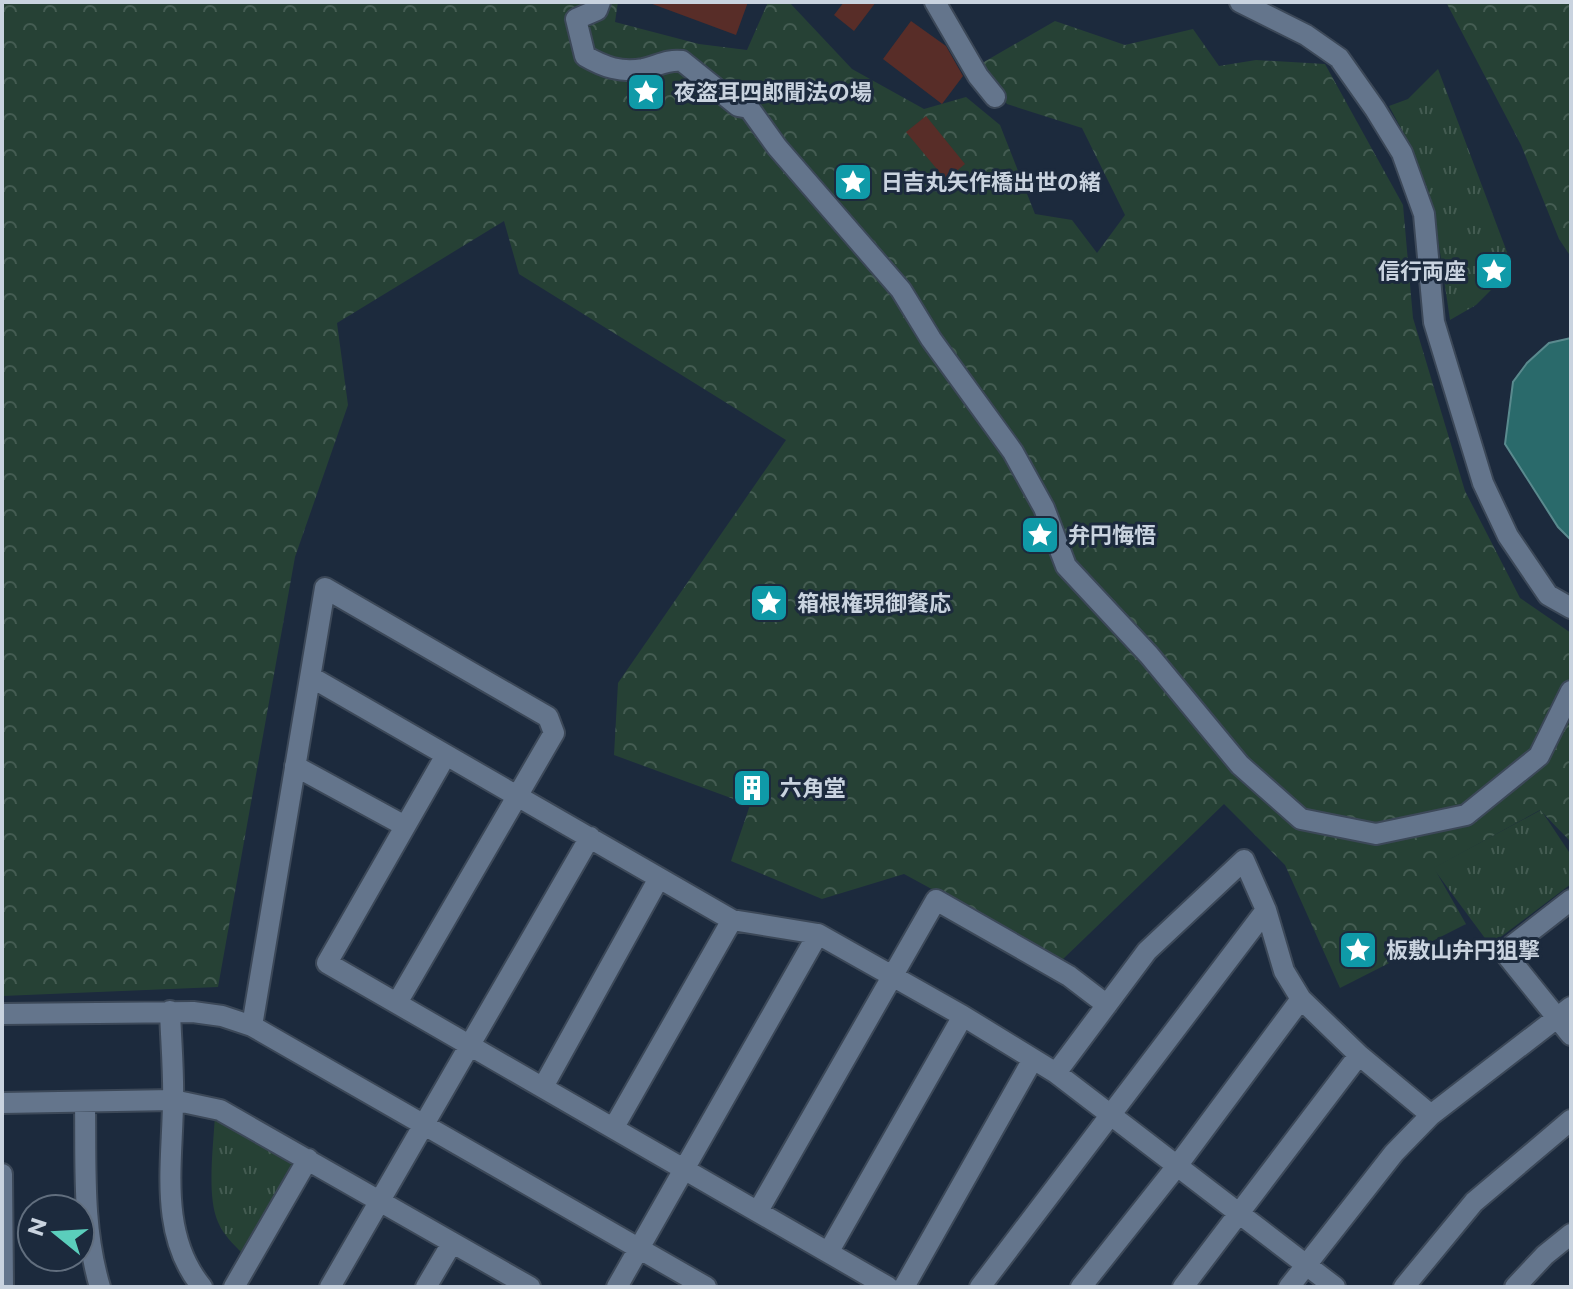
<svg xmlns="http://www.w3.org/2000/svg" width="1573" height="1289" viewBox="0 0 1573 1289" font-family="Montserrat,'Noto Sans JP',sans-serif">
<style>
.grass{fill:url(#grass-tufts)}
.forest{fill:url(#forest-crowns)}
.water{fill:#2a6a6b;stroke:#5a8a8e;stroke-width:2}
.building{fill:#582d28}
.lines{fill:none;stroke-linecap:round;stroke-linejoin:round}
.minor-casing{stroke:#3c4858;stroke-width:24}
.minor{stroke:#64758c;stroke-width:20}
.labels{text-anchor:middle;stroke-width:6;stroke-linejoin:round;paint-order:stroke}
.poi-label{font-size:22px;font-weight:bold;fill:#c9d3df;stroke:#1c2a3d;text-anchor:start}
</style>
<defs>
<pattern id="grass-tufts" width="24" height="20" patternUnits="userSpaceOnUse" patternTransform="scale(2)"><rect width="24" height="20" fill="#264135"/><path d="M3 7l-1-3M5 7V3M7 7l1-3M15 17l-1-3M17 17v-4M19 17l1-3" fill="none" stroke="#445c52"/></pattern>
<pattern id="forest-crowns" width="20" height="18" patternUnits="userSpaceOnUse" patternTransform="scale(2)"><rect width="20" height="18" fill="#264135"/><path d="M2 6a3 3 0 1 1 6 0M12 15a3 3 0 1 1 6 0" fill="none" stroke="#445c52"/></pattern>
</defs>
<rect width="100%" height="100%" fill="#1c2a3d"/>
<!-- grass -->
<path class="grass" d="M1438,69L1513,268L1476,305L1450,320L1433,205L1411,147L1389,106L1408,99Z
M1541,810L1571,855V884L1490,945L1433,868Z
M215,1113L295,1160L242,1253C233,1244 223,1234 218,1222C206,1195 214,1143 215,1113Z"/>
<!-- forest -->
<path class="forest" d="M2,2H618L615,22L699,44L747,50L768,2H789L852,69L924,109L966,97L1000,125L1035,214L1072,220L1097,253L1125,215L1082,128L1007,104L977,66L1055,21L1125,45L1193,29L1219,66L1256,60L1325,64L1403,205L1413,318L1465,491L1520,598L1571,633V838L1569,840L1540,810L1434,868L1466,924L1340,988L1285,865L1224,804L1062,960L904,874L822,899L731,861L750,805L614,755L618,683L786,440L519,274L504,221L337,323L348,405L295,557L218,987L2,996Z
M1446,2H1571V257L1559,239L1521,145Z"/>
<!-- water -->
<path class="water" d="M1571,338V540L1558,527L1505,444L1513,382L1527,363L1549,343Z"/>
<!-- building -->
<path class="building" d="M647,2H748L736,35Z
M844,2H876L854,31L834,15Z
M911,21L946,46L963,76L942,104L883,59Z
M926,116L965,164L946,180L906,132Z
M749,780L757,782L760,789L755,796L747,794L744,787Z"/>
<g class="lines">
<defs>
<path id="minor" d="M600,2L597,10L576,19L585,56C604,67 621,73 643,69C657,66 668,59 682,61L738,106L749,108L777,147L901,290L931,339L1013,452L1044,508L1066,566L1149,655L1240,765L1301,819L1376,834L1466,815L1539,756L1571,691
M935,2L978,76L995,97
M1240,2L1306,35L1339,58L1375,109L1402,153L1424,214L1434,322L1483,483L1508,536L1548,595L1571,608
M311,677L732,920L818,934L963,1016L1056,1073L1335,1287
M446,755L327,963L888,1287
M295,766L405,826
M1571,900L1504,952L1571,1035
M170,1011C171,1042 174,1073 173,1104C172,1166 159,1235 202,1287
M2,1014L193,1012L222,1016L252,1026L706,1287
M252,1026L325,588L548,717L554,733L397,1003
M1056,1073L1147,951L1244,860L1266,910L1284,971L1301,999L1359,1055L1431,1115
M543,1087L659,878
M85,1102C86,1165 82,1227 100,1287
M2,1103L173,1100L220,1110L530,1287
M614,1127L732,920
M2,1174L3,1287
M758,1211L936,900L1069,976L1107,1005
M829,1251L963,1016
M234,1287L308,1159
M330,1287L590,837
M426,1287L452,1243
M617,1287L818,934
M904,1287L1033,1059
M980,1287L1266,910
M1081,1287L1177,1166L1301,999
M1183,1287L1359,1055
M1289,1287L1394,1153L1431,1115L1571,1007
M1404,1287L1474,1202L1571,1120
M1515,1287L1545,1255L1571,1234"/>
</defs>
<!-- minor casing -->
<use href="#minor" class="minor-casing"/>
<!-- minor -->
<use href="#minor" class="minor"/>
</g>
<!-- icons -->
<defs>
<symbol id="sight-square" viewBox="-11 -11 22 22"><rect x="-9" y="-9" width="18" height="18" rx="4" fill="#0f9aa8" stroke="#1c2a3d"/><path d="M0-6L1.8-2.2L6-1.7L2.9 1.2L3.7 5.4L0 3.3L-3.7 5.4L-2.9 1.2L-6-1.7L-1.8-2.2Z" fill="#fff"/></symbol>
<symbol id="building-square" viewBox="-11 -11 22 22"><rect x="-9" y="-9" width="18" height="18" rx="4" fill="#0f9aa8" stroke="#1c2a3d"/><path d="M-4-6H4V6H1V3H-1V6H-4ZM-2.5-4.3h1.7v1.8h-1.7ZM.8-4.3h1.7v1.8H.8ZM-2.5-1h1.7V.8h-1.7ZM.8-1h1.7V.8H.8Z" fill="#fff"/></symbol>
</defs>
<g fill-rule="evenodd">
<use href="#sight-square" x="624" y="70" width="44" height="44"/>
<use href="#sight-square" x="831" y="160" width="44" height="44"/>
<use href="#sight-square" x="1472" y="249" width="44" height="44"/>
<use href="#sight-square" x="1018" y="513" width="44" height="44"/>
<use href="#sight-square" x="747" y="581" width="44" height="44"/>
<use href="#building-square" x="730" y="766" width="44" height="44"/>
<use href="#sight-square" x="1336" y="928" width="44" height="44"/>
</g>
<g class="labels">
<!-- poi labels -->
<g class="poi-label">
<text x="674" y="100">夜盗耳四郎聞法の場</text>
<text x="881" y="190">日吉丸矢作橋出世の緒</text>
<text x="1466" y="279" text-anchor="end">信行両座</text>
<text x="1068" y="543">弁円悔悟</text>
<text x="797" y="611">箱根権現御餐応</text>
<text x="780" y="796">六角堂</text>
<text x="1386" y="958">板敷山弁円狙撃</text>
</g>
</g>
<!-- border -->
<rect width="1573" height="1289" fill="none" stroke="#c9d3df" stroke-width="8"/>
<!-- north arrow -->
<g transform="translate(56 1233) rotate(288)"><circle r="38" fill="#1c2a3d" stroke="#616e7e" stroke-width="2"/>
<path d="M0-6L14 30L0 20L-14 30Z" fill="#5bcebc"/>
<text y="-12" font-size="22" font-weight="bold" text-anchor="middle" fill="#c9d3df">N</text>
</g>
</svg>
